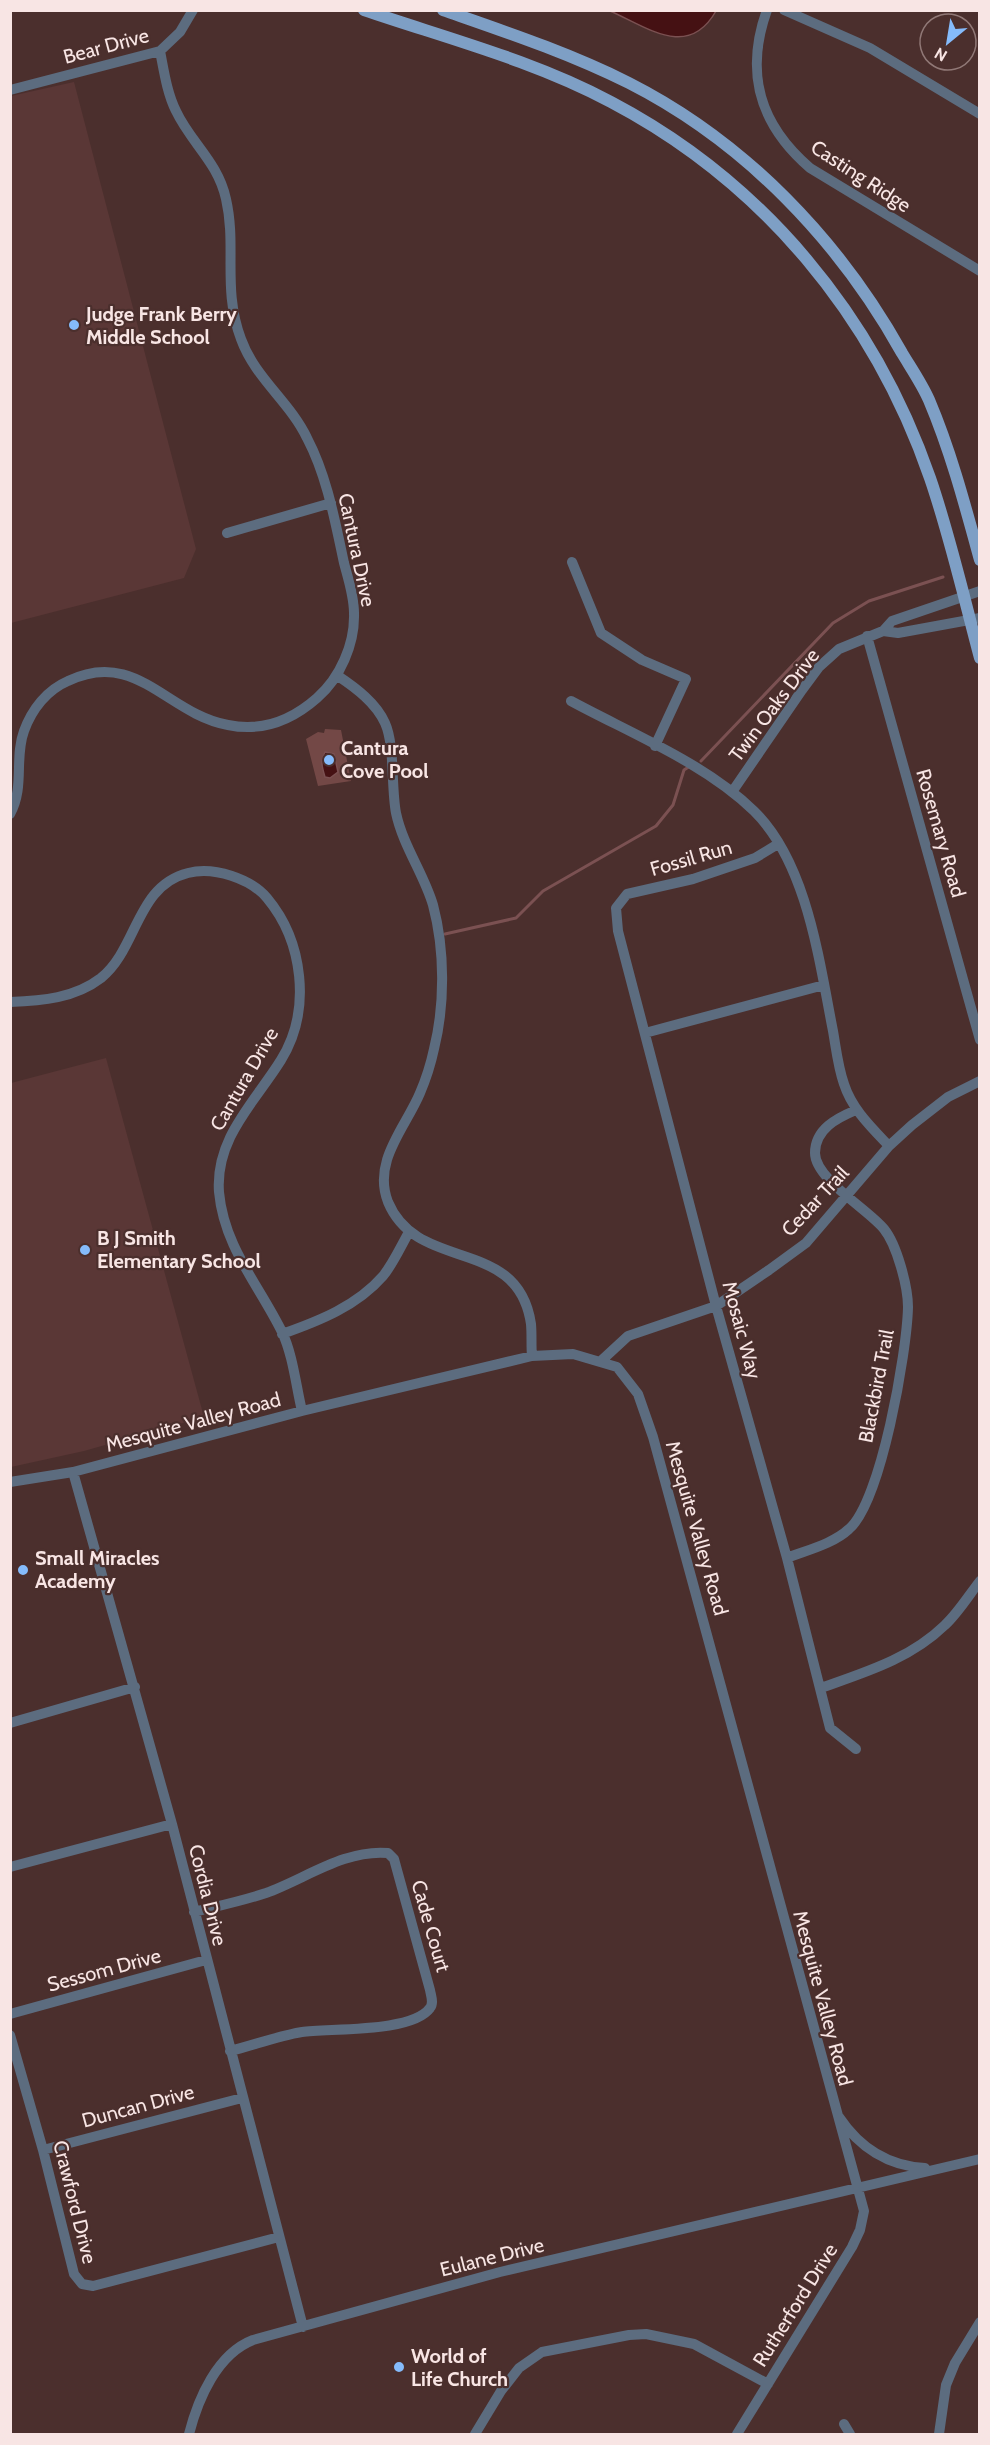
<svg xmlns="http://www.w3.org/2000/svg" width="990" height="2445" viewBox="0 0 990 2445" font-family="Cabin,sans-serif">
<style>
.built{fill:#5a3736}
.garden{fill:#734846}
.water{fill:#451113;stroke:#7b5152;stroke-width:1.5}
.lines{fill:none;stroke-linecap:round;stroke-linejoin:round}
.stream{stroke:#7b5152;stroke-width:3}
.minor{stroke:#5c6c7f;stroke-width:10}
.major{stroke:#7e9fc5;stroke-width:12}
.poi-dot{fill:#85bbfb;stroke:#4b2f2d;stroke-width:2}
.labels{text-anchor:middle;stroke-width:4.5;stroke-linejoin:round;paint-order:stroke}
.street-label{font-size:20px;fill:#f8e5e4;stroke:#4b2f2d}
.poi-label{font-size:20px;font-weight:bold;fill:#f8e5e4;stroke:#4b2f2d;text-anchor:start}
</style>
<rect width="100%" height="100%" fill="#4b2f2d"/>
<!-- built -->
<path class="built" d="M74,82L196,549L184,578L11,623V96Z
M106,1058L204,1417L84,1451L11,1467V1083Z"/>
<!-- garden -->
<path class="garden" d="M325,729L341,730L351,781L318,786L306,739L318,732L324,733Z"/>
<!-- water -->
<path class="water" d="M610,11H716C688,60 647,27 610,11Z
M325,752L334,754L338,772L330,778L325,777C322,767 320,761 325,752Z"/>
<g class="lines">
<!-- stream -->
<path class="stream" d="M701,761L833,623L869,601L943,577
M445,934L516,918L543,891L656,826L673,805L684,770L690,766"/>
<!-- minor -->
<path class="minor" d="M767,10C744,74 760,125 810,168L980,271
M784,10L870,48L980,114
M10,90L160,51L180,32L193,10
M227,533L331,503
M572,562L601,633L642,660L686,679L655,746
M883,631L892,621L980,591
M867,636L980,1040
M338,676C356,688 376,703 385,723C395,745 391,787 396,813C403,846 424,874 433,905C445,950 445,1005 434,1049C431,1063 426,1079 420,1093C406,1127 372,1161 388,1202C418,1274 518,1235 531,1324C532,1335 531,1346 532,1356
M571,701C630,733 705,763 754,811C807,863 819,960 833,1031C836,1048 838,1067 844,1084C852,1109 871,1127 889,1146
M732,792L802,690L819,667L839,649L883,631L898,633L980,618
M10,814C25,787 14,758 24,731C32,709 47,690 68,681C136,648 167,714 228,725C262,732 291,721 317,698C340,678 355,644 354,613C354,596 348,578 344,563C335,521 327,476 307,438C290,402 255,378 241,339C222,288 237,247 226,199C218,162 191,143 176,111C167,93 164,71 160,51
M778,844L755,858L693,879L627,894L616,908L618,931L716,1306L787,1558L830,1728L856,1749
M10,1002C42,1001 75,998 101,978C138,948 136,886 188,873C214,866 251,879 267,898C303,941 312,1010 281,1060C255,1102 215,1138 219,1192C224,1247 259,1285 282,1332C293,1355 296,1386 302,1411
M645,1033L824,985
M282,1334C319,1321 357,1306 383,1276C393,1264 401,1246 409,1232
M602,1360L628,1336L716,1306L769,1270L806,1243L889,1146L912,1125L948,1097L980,1081
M73,1472L172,1824L303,2327
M10,1482L73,1472L302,1411L532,1356L573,1354L617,1367L638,1394L653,1437L864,2211L860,2230L852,2247L737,2434
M787,1558C807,1550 833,1544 849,1529C881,1502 907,1352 908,1307C908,1287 897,1245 884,1229C869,1210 815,1179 815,1153C815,1129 837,1118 856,1110
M821,1688C866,1672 910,1659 945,1625C958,1613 969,1595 980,1581
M10,1723L135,1687
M10,1867L172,1824
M194,1912C218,1906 242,1901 266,1893C305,1879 345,1849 388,1853L394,1859L430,1990C431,1996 434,2003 430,2008C412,2033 329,2028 302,2032C278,2036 254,2045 230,2051
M10,2014L206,1960
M10,2035L43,2150L74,2274L82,2284L93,2286L279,2237
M839,2117C859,2147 888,2166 925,2168
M43,2150L242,2098
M844,2424L850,2434
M189,2434C198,2399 217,2354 253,2340L500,2272L980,2159
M475,2434L501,2391L519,2368L542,2352L629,2335L646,2334L694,2344L768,2384
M939,2434L946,2385L955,2363L980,2322"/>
<!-- major -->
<path class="major" d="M364,10C446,38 535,61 611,102C763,182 874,316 930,478C950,536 964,598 980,658
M443,10C506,32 569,53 629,83C745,142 839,240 902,353C911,368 922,384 929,400C951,452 965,505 980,560"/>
</g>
<!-- markers -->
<g class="poi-dot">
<circle cx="74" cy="325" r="6"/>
<circle cx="329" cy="760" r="6"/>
<circle cx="85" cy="1250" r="6"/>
<circle cx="23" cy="1570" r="6"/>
<circle cx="399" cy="2367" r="6"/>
</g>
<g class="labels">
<!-- street labels -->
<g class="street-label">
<text transform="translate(106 46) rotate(-15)" y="7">Bear Drive</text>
<text transform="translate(861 176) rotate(33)" y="7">Casting Ridge</text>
<text transform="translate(357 550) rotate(78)" y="7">Cantura Drive</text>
<text transform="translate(774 705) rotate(-53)" y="7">Twin Oaks Drive</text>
<text transform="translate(941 833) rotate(74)" y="7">Rosemary Road</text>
<text transform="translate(691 858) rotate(-16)" y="7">Fossil Run</text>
<text transform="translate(244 1079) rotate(-60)" y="7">Cantura Drive</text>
<text transform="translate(815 1201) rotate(-47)" y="7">Cedar Trail</text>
<text transform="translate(742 1330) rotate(75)" y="7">Mosaic Way</text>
<text transform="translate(876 1386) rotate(-79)" y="7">Blackbird Trail</text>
<text transform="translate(193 1422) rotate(-15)" y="7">Mesquite Valley Road</text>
<text transform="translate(697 1528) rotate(74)" y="7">Mesquite Valley Road</text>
<text transform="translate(208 1895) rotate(76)" y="7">Cordia Drive</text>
<text transform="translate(431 1926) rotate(74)" y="7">Cade Court</text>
<text transform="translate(104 1970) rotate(-15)" y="7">Sessom Drive</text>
<text transform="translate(823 1998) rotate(75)" y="7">Mesquite Valley Road</text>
<text transform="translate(138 2106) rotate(-15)" y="7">Duncan Drive</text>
<text transform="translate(75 2202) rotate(76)" y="7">Crawford Drive</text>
<text transform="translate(492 2257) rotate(-14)" y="7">Eulane Drive</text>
<text transform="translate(795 2305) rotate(-58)" y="7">Rutherford Drive</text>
</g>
<!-- poi labels -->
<g class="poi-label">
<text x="86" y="321">Judge Frank Berry<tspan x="86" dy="23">Middle School</tspan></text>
<text x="341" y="755">Cantura<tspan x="341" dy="23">Cove Pool</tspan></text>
<text x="97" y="1245">B J Smith<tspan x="97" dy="23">Elementary School</tspan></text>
<text x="35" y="1565">Small Miracles<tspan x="35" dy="23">Academy</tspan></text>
<text x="411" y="2363">World of<tspan x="411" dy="23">Life Church</tspan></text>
</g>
</g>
<!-- border -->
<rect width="990" height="2445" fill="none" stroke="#f8e5e4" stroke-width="24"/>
<!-- north arrow -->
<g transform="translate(948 42) rotate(210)"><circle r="28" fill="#4b2f2d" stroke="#907876" stroke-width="1.5"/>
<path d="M0-4.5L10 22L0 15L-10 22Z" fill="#85bbfb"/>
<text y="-9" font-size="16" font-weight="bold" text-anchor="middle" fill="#f8e5e4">N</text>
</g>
</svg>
